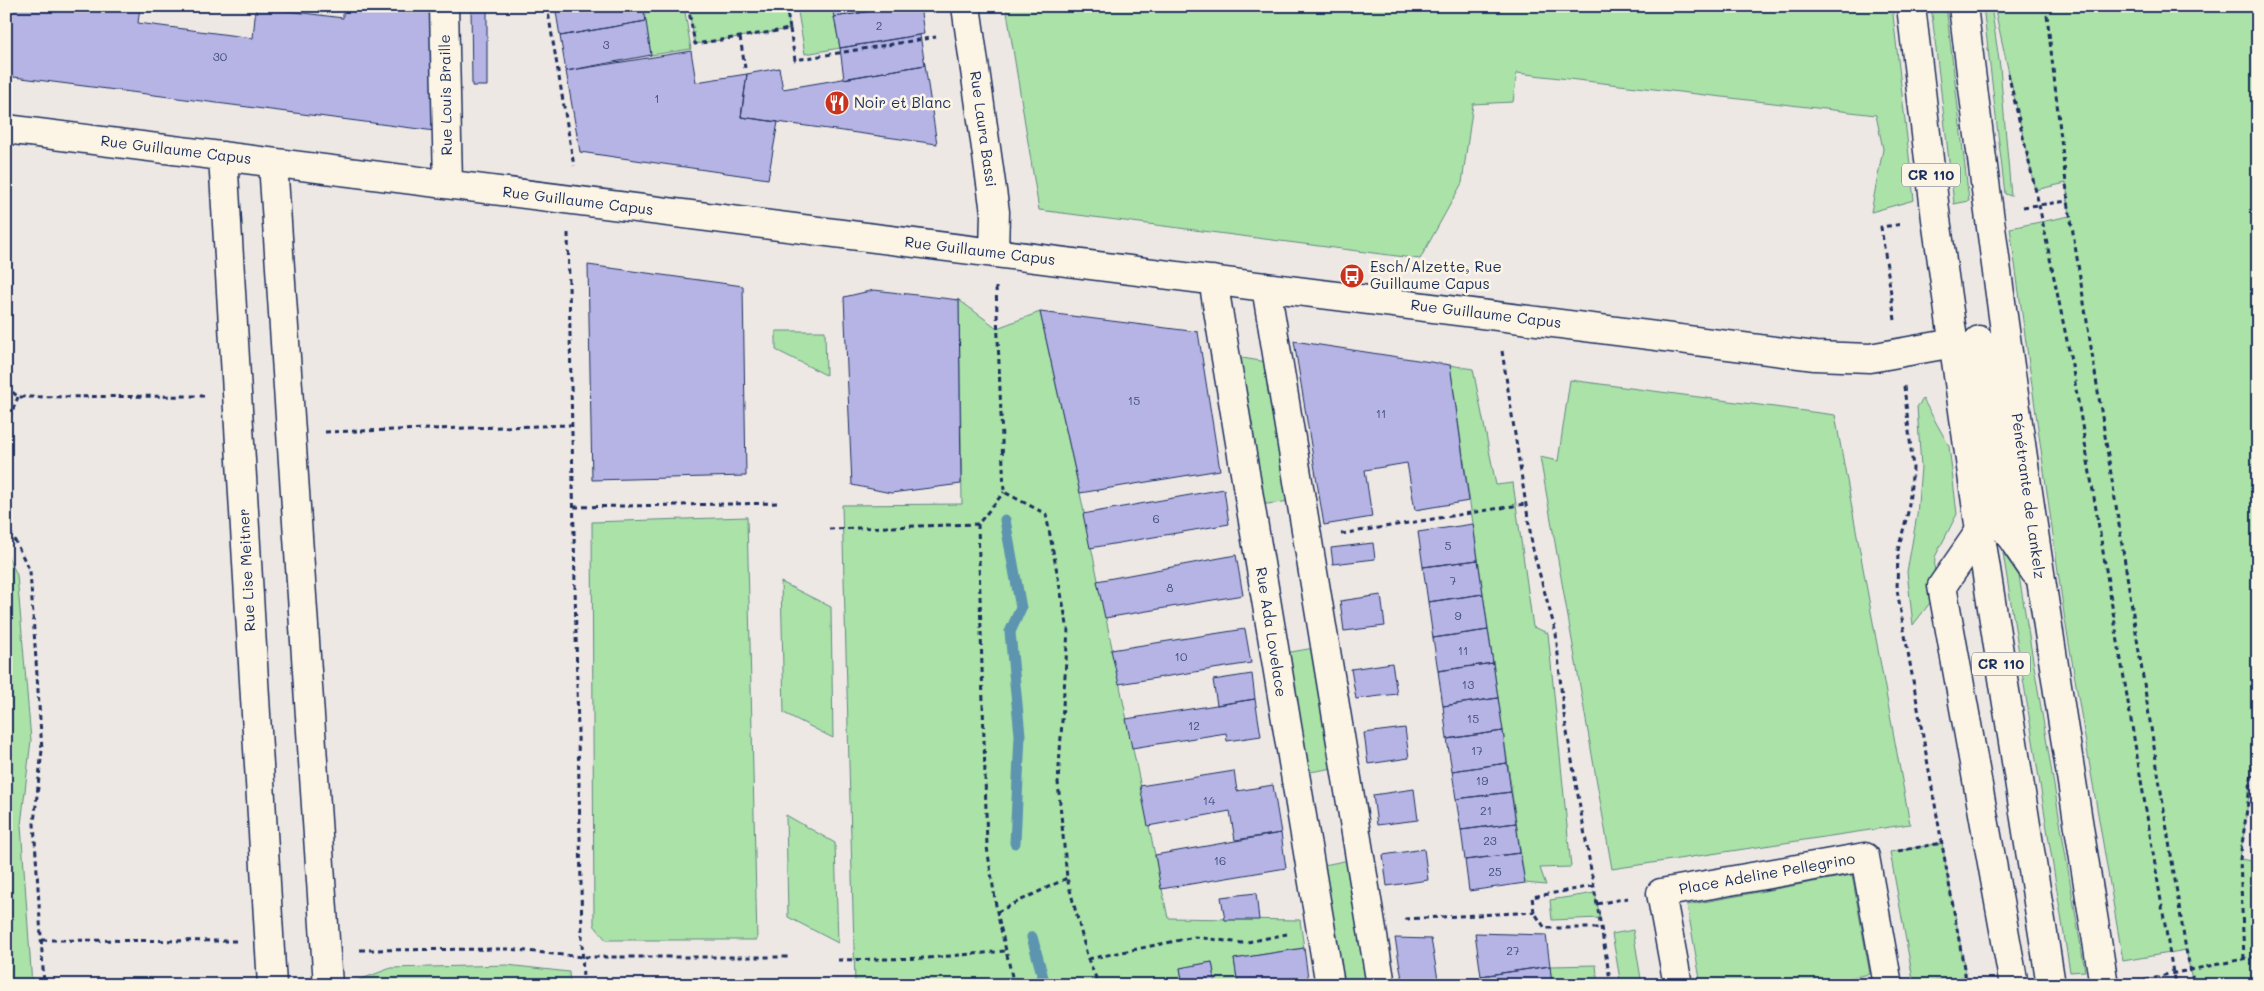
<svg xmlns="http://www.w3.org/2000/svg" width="2264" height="991" viewBox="0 0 2264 991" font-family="Mali,sans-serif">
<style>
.green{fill:#aae2a7;stroke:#628882}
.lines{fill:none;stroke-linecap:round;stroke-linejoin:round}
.stream{stroke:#5d94b0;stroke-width:11}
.building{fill:#b6b4e5;stroke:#1b2f5e}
.minor-casing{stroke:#1b2f5e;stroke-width:31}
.major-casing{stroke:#1b2f5e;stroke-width:31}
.path{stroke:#1b2f5e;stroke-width:3;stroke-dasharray:5 4;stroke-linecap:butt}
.minor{stroke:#fcf5e5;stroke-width:28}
.major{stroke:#fcf5e5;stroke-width:28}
.labels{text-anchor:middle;stroke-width:5;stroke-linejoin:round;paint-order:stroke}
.number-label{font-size:12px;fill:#425080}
.shield{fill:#fcf5e5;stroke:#5e6a86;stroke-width:1}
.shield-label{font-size:14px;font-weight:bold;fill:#1b2f5e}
.street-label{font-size:15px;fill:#1b2f5e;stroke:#fcf5e5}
.poi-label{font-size:15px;fill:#1b2f5e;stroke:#fcf5e5;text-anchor:start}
</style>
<rect width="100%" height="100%" fill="#eee8e5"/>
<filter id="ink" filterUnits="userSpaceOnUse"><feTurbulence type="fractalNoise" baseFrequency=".02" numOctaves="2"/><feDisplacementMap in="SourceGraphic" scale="10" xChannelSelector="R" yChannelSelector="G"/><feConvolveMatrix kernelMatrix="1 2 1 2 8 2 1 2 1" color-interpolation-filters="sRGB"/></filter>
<g filter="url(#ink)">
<!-- green -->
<path class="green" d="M643,6H684L691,49L651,55Z
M688,6H786L790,29L695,44Z
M797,6H832L840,48L805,54Z
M1006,6H1892L1914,200L1871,212L1883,149L1876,115L1517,73L1513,102L1473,104L1462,183L1420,259L1039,210Z
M1931,6H1946L1969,201L1954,204Z
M1983,6H1991L2000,67L2011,196L2005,194Z
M1994,6H2258V730L2240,859L2258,862V985H2193L2186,950L2123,961L2064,614L2010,228L2070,216L2066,183L2035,190Z
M959,300L997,328L1040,312L1080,493L1168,918L1300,920L1304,948L1234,959L1238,985H1216L1212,962L1180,968L1183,985H855L842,505L962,504Z
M776,331H825L826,375L776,350Z
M1236,357L1267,362L1290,501L1260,505Z
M1450,365L1473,369L1496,485L1513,483L1533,627L1548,633L1571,867L1540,868L1546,885L1525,883Z
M1570,380L1835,415L1910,824L1612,869L1540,457L1558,461Z
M1923,399L1949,446L1957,514L1935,557L1933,599L1913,625L1907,572L1917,515L1921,467L1917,407Z
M747,517L757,940H606L594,925L592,522Z
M6,552L17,575L31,740L21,825L32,985H6Z
M2003,553L2019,576L2085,971L2070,972Z
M781,582L831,607L833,738L784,713Z
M1314,648L1334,768L1304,773L1285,653Z
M786,815L835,843L838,943L788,917Z
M1942,843L1966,976L1914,985L1890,852Z
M1349,860L1369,982L1339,985L1319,866Z
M1852,875L1870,974L1812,985H1701L1687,905Z
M1595,893L1600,918L1552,920L1550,900Z
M1633,930L1642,985H1621L1612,934Z
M507,965L569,972L570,985H359V980L391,968Z
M1596,965L1598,985H1552L1550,966Z"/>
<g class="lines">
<!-- stream -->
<path class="stream" d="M1005,520L1021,608L1010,632L1020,735L1015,843
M1032,937L1045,985"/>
</g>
<!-- building -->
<path class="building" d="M6,6H140L138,23L253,38L256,7L343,18V6H433L435,131L6,76Z
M471,6H487V86H472Z
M555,6H643L646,21L560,36Z
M832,6H902L834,17Z
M902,6H920L924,34L840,48L834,17Z
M646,21L651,55L566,71L560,36Z
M920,35L925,65L844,79L840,48Z
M691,51L696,82L747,74L741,117L778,122L768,179L580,152L566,71Z
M925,65L937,144L741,117L747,74L779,68L783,89Z
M588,265L743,286L746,476L592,480Z
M874,290L959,300L961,484L891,493L852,485L844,297Z
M1040,312L1198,332L1220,470L1080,493Z
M1294,341L1450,365L1469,501L1415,510L1407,463L1365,470L1372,517L1324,525Z
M1224,489L1229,524L1090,548L1083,514Z
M1473,524L1478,560L1423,567L1418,532Z
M1373,543L1375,559L1333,564L1331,548Z
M1236,555L1243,595L1105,618L1097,581Z
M1478,560L1483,594L1428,602L1423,567Z
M1483,594L1488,630L1433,638L1428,602Z
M1381,595L1385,626L1344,631L1340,601Z
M1245,629L1251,663L1119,684L1111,650Z
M1488,630L1493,663L1438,671L1433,638Z
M1392,663L1397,694L1356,699L1351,669Z
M1493,663L1498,698L1443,706L1438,671Z
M1252,674L1255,699L1217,705L1213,680Z
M1498,698L1503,731L1447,739L1443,706Z
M1255,699L1261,736L1227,741L1226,733L1132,748L1126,719Z
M1405,728L1409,758L1368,764L1364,733Z
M1503,731L1507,763L1452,771L1447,739Z
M1507,763L1511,792L1456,799L1452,771Z
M1234,771L1237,791L1273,785L1281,833L1235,840L1230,811L1148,826L1140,786Z
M1414,789L1418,820L1377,825L1373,795Z
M1511,792L1516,823L1461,830L1456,799Z
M1516,823L1520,853L1465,860L1461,830Z
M1281,833L1286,868L1161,889L1155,855Z
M1424,849L1428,880L1387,886L1383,855Z
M1520,853L1525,883L1469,891L1465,860Z
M1256,893L1259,920H1225L1221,897Z
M1475,933L1546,935L1550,966L1481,976Z
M1395,938L1431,939L1439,985H1403Z
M1304,948L1309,985H1238L1234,959Z
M1212,962L1216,985H1183L1180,968Z
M1550,966L1552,985H1482L1481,976Z"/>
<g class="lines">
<defs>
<path id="minor" d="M444,6L448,184
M966,6L995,212L994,253
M6,129L1815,356L1870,358L1954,343
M223,156L272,985
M273,163L328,985
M1213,280L1330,985
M1266,287L1381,985
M1980,531L1942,586L2014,985
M1678,985L1661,893L1865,857L1888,985"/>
<path id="major" d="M1911,6L1936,219L1980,531L2051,985
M1963,6C2002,334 2052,659 2104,985
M1979,340L2005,528L2035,572"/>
</defs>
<!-- minor casing -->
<use href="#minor" class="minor-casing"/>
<!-- major casing -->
<use href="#major" class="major-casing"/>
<!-- path -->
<path class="path" d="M547,6L574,166
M688,6L695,44L790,29L786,6
M2046,6L2068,201L2186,950L2194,985
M790,29L795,60L936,37
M740,37L745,68
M2008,73L2039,205L2072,365L2175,985
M2023,207L2068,201
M568,233L583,985
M996,287L1004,492L1046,514L1068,630L1058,782L1067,878L1088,959L1099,985
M1895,320L1881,227L1903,224
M1502,351L1533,550L1556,633L1563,709L1611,985
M6,386L18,397L204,396
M1904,386L1913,468L1908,512L1898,550L1897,590L1967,985
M6,426L18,397
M325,432L572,425
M574,507L779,503
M6,523L30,571L42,750L34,823L44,985
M978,524L987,847L997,912L1014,985
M829,529L978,524L1004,492
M1341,534L1525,504
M1898,851L1942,843
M1593,886L1532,897L1534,912L1545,928H1601
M1597,904L1628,898
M997,912L1067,878
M1405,919L1534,912
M42,940L237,941
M360,950L508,949L582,957H789
M1088,959L1195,937L1242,943L1287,934
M2244,959L2240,859L2258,730
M838,960L927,958L1006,951
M2136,981L2258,956"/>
<!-- minor -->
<use href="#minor" class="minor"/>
<!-- major -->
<use href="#major" class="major"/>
</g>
</g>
<!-- icons -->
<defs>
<symbol id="restaurant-disc" viewBox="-11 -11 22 22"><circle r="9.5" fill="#c8321e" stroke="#fcf5e5"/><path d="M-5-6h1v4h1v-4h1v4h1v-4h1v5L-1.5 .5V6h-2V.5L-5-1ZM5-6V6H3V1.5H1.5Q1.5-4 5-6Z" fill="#fff"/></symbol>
<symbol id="bus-disc" viewBox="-11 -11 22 22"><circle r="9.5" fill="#c8321e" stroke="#fcf5e5"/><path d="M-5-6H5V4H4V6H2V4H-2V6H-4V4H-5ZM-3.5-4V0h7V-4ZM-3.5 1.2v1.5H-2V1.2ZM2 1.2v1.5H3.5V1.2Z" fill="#fff"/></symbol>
</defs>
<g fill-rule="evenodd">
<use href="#restaurant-disc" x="823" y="89" width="28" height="28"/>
<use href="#bus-disc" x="1338" y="262" width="28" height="28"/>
</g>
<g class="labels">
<!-- number labels -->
<g class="number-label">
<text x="879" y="30">2</text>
<text x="606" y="49">3</text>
<text x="220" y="61">30</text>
<text x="657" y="103">1</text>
<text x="1134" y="405">15</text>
<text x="1381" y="418">11</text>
<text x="1156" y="523">6</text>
<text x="1448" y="550">5</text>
<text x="1453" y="585">7</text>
<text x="1170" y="592">8</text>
<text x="1458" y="620">9</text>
<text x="1463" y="655">11</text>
<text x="1181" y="661">10</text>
<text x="1468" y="689">13</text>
<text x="1473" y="723">15</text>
<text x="1194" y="730">12</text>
<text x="1477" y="755">17</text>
<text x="1482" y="785">19</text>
<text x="1209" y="805">14</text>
<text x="1486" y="815">21</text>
<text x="1490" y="845">23</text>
<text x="1220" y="865">16</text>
<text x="1495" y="876">25</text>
<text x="1513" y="955">27</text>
</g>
<!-- shield labels -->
<g class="shield">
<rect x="1902" y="163.5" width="58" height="23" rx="4"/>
<rect x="1972" y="652.5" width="58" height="23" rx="4"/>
</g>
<g class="shield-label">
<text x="1931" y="180">CR 110</text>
<text x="2001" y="669">CR 110</text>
</g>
<!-- street labels -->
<g class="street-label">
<text transform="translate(446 95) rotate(-91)" y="5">Rue Louis Braille</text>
<text transform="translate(983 129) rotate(82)" y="5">Rue Laura Bassi</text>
<text transform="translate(176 150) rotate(7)" y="5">Rue Guillaume Capus</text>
<text transform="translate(578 201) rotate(7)" y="5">Rue Guillaume Capus</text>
<text transform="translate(980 251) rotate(7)" y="5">Rue Guillaume Capus</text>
<text transform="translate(1486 314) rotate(7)" y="5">Rue Guillaume Capus</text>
<text transform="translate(2028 496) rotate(82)" y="5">Pénétrante de Lankelz</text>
<text transform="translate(247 570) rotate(-93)" y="5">Rue Lise Meitner</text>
<text transform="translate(1271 632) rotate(81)" y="5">Rue Ada Lovelace</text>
<text transform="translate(1767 874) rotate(-10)" y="5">Place Adeline Pellegrino</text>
</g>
<!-- poi labels -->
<g class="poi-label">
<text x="854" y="108">Noir et Blanc</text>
<text x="1370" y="272">Esch/Alzette, Rue<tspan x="1370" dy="17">Guillaume Capus</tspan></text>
</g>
</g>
<!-- margin -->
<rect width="2264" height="991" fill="none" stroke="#fcf5e5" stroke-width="25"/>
<rect x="12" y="12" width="2239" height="966" fill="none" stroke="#1b2f5e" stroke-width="2" filter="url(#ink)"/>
</svg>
